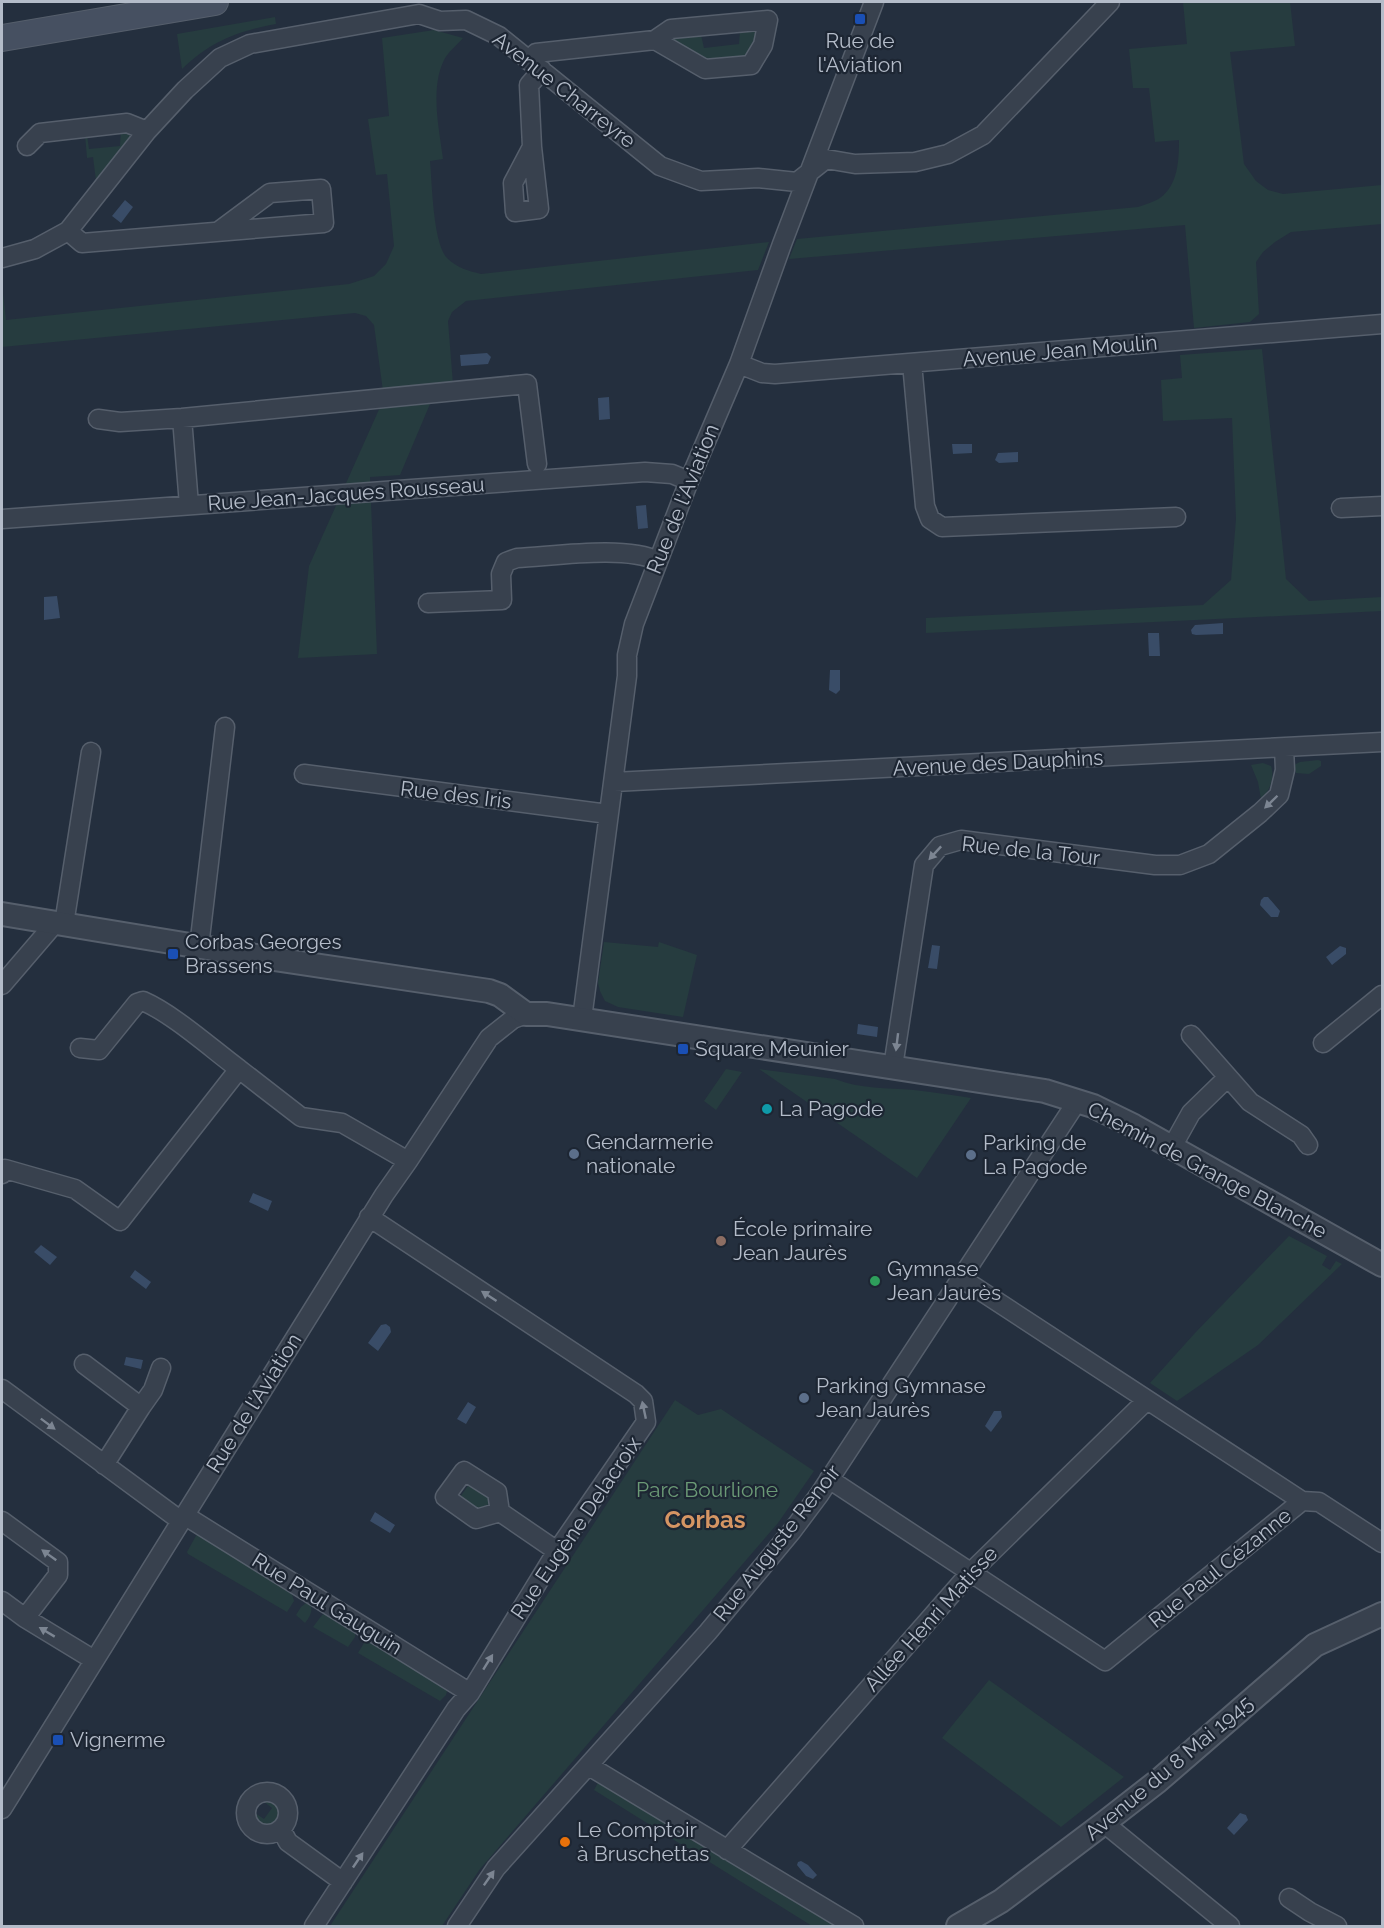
<svg xmlns="http://www.w3.org/2000/svg" width="1384" height="1928" viewBox="0 0 1384 1928" font-family="Raleway,sans-serif">
<style>
.green{fill:#263c3f}
.water{fill:#394c67}
.lines{fill:none;stroke-linecap:round;stroke-linejoin:round}
.minor-casing{stroke:#565f6c;stroke-width:21}
.tertiary-casing{stroke:#565f6c;stroke-width:26}
.secondary-casing{stroke:#565f6c;stroke-width:28}
.minor{stroke:#38414e;stroke-width:18}
.tertiary{stroke:#38414e;stroke-width:22}
.secondary{stroke:#465061;stroke-width:26}
.oneway{fill:#7c8592}
.transit-dot{fill:#1a4fb4;stroke:#1d2633;stroke-width:2}
.culture-dot{fill:#0f9aa8;stroke:#1d2633;stroke-width:2}
.service-dot{fill:#5c6f8a;stroke:#1d2633;stroke-width:2}
.education-dot{fill:#8d6e63;stroke:#1d2633;stroke-width:2}
.leisure-dot{fill:#2e9e5b;stroke:#1d2633;stroke-width:2}
.food-dot{fill:#e8710a;stroke:#1d2633;stroke-width:2}
.labels{text-anchor:middle;stroke-width:4.5;stroke-linejoin:round;paint-order:stroke}
.poi-label{font-size:21px;fill:#b4bcc9;stroke:#1d2633;text-anchor:start}
.street-label{font-size:21px;fill:#b4bcc9;stroke:#1d2633}
.park-label{font-size:21px;fill:#6b9a76;stroke:#1d2633}
.quarter-label{font-size:24px;font-weight:bold;fill:#d59563;stroke:#1d2633}
</style>
<rect width="100%" height="100%" fill="#242f3e"/>
<!-- green -->
<path class="green" d="M1183,2H1290L1295,46L1230,52L1244,164L1256,181L1268,190L1283,194L1382,185V224L1291,232L1275,242L1263,252L1256,262L1259,314L1250,322L1194,328L1185,225L789,259L797,239L1138,207C1144,205 1154,202 1160,198C1178,185 1179,160 1179,140L1155,142L1149,88H1133L1129,49L1187,44Z
M275,17L276,24C237,31 210,42 182,69L177,34Z
M755,29L757,32L752,56L709,63L673,45L671,37L701,35L704,48L739,44L740,31Z
M434,30L463,38C457,45 448,52 444,60C430,89 439,128 443,159L430,161C432,182 433,244 447,258C457,268 469,271 481,274L769,242L758,270L466,301L452,312L448,321L453,384L438,385L400,475L370,477L377,654L298,658L309,566L381,405L383,391L374,325L366,316L355,313L2,347V284L6,320L349,284L374,276L386,264L394,246L387,174L376,175L368,119L389,116L382,38Z
M124,130L130,134L131,139L96,181L93,157L87,158L85,135H87L89,149L120,146L121,131Z
M1262,349L1286,579L1309,601L1382,597V611L926,633V618L1203,605L1231,580L1236,519L1232,418L1163,421L1161,380L1182,378L1180,355Z
M1318,760L1321,761V766L1309,774L1296,773L1294,765L1300,762Z
M1263,763L1271,766C1275,777 1270,791 1261,799L1258,782L1251,765Z
M604,942L658,947L659,942L697,955L683,1017L618,1007L605,1001L600,991L598,983Z
M726,1069L742,1072L716,1110L704,1101Z
M759,1069L835,1079C860,1089 887,1088 914,1090C933,1092 952,1095 971,1098L917,1178Z
M1289,1236L1327,1256L1322,1265L1330,1270L1336,1261L1342,1264L1258,1345L1177,1401L1150,1383L1195,1333Z
M675,1400L698,1415L721,1409L814,1471L778,1523L480,1869L442,1926H330Z
M470,1483L492,1499L482,1512L478,1513L460,1497Z
M197,1534L291,1591L294,1601L287,1612L188,1554L187,1552Z
M306,1603L310,1604C314,1610 309,1618 305,1623L296,1615L301,1607Z
M325,1614L355,1632V1637L348,1647L313,1627L322,1615Z
M370,1640L448,1688L446,1695L440,1701L358,1653L364,1643Z
M989,1680L1124,1777L1061,1827L942,1738Z
M599,1781L841,1926H812L594,1790Z
M268,1798L280,1803L283,1812L273,1826L267,1828L256,1821L255,1813L264,1819L272,1808L263,1801Z"/>
<!-- water -->
<path class="water" d="M125,200L133,207L121,223L112,216Z
M487,353L491,357L488,364L461,366L460,355Z
M609,397L610,419L599,420L598,398Z
M952,444H972V453L953,454Z
M1018,452V462L999,463L995,460L998,453Z
M646,505L648,528L638,529L636,506Z
M57,596L60,618L44,620V597Z
M1223,623V634L1196,635L1192,634L1191,630L1195,625Z
M1148,633H1159L1160,656H1149Z
M830,670H840V690L836,694L829,690Z
M1264,897H1268L1280,911L1278,917H1271L1260,905L1261,900Z
M932,945L940,946L937,969L928,968Z
M1340,946L1346,948V954L1332,965L1326,957Z
M858,1024L878,1027L877,1037L857,1034Z
M253,1193L272,1201L268,1211L249,1202Z
M41,1245L57,1257L50,1265L34,1252Z
M135,1270L151,1282L146,1289L130,1277Z
M386,1324L390,1327L391,1332L378,1351L368,1343L381,1325Z
M126,1357L143,1360L141,1369L124,1365Z
M468,1402L476,1407L466,1424L457,1419Z
M994,1411H1001L1002,1417L991,1432L985,1426Z
M375,1512L395,1525L390,1533L370,1521Z
M1240,1813L1246,1815L1248,1820L1234,1835L1227,1828Z
M801,1861L808,1865L817,1875L813,1879L806,1876L797,1865L798,1862Z"/>
<g class="lines">
<defs>
<path id="minor" d="M529,61L536,53L655,40L671,29L768,20L763,45L751,65L705,69L655,40
M27,146L40,133L127,123L147,131
M532,147L513,183L515,212L539,209L532,147L529,85L542,70
M68,231L82,243L324,223L321,189L270,193L219,231
M2,258L35,249L68,231L147,131L185,90L220,58L250,44L419,14L440,21L466,20L499,36L660,166L701,181L758,178L797,182L826,159L855,164L915,162L948,154L983,135L1110,2
M912,363L925,506L930,519L942,527L1176,517
M739,364L762,373L775,374L1382,324
M182,418L189,505
M98,419L120,422L182,418L527,384L537,464
M1341,508L1382,506
M2,519L645,472L672,474L689,481
M428,603L502,600L501,574L506,562L517,558C555,556 626,545 658,561
M304,774L608,814
M614,782L1382,742
M64,924L91,752
M199,947L225,727
M2,985L56,922
M582,1019L627,676V655L634,624L689,481L739,364L782,244L874,2
M1191,1035L1250,1102L1301,1135L1308,1145
M1323,1043L1382,995
M80,1048L99,1050L137,1003L143,1001C173,1014 212,1049 239,1069
M893,1067L924,865L940,846L961,840L1155,865H1180L1209,854L1260,813L1279,795L1285,770L1284,748
M1172,1147L1191,1113L1227,1078
M2,1174L5,1169L75,1189L120,1221L239,1069L301,1117L342,1123L408,1161
M84,1364L141,1407
M2,1389L181,1521
M104,1465L141,1407L153,1390L161,1368
M464,1471L497,1492L500,1512L476,1519L445,1497Z
M829,1479L1105,1661L1302,1501L961,1278
M1302,1501L1319,1502L1382,1543
M500,1512L557,1551
M184,1515L470,1693
M2,1521L58,1562V1575L25,1618
M2,1601L25,1618L94,1660
M589,1766L854,1926
M246 1813a21 21 0 1 1 42 0a21 21 0 1 1-42 0Z
M2,1809L384,1195L408,1161L489,1038L513,1019L526,1014
M1104,1823L1230,1926
M281,1829L288,1842L343,1882
M727,1850L970,1573L1147,1400
M1289,1898L1310,1912L1337,1926
M314,1926L456,1709L470,1693L557,1551L646,1422L643,1401L636,1394L369,1217
M457,1926L496,1868L708,1632L792,1531L819,1495L1078,1100"/>
<path id="tertiary" d="M2,914L274,959L489,991L500,995L526,1014H547L1045,1091L1093,1106L1134,1126L1382,1265
M958,1926L1001,1901L1104,1823L1158,1781L1315,1645L1382,1614"/>
<path id="secondary" d="M2,38L215,2"/>
</defs>
<!-- minor casing -->
<use href="#minor" class="minor-casing"/>
<!-- tertiary casing -->
<use href="#tertiary" class="tertiary-casing"/>
<!-- secondary casing -->
<use href="#secondary" class="secondary-casing"/>
<!-- minor -->
<use href="#minor" class="minor"/>
<!-- tertiary -->
<use href="#tertiary" class="tertiary"/>
<!-- secondary -->
<use href="#secondary" class="secondary"/>
</g>
<!-- one-way arrows -->
<defs><path id="oneway-solid" d="M-6-.8H1V-3.2L6.5 0L1 3.2V.8H-6Z" transform="scale(1.5)"/></defs>
<g class="oneway">
<use href="#oneway-solid" transform="translate(1271 802) rotate(136)"/>
<use href="#oneway-solid" transform="translate(935 853) rotate(133)"/>
<use href="#oneway-solid" transform="translate(897 1042) rotate(97)"/>
<use href="#oneway-solid" transform="translate(489 1296) rotate(-147)"/>
<use href="#oneway-solid" transform="translate(644 1410) rotate(-102)"/>
<use href="#oneway-solid" transform="translate(48 1424) rotate(37)"/>
<use href="#oneway-solid" transform="translate(49 1555) rotate(-144)"/>
<use href="#oneway-solid" transform="translate(47 1632) rotate(-149)"/>
<use href="#oneway-solid" transform="translate(488 1662) rotate(-58)"/>
<use href="#oneway-solid" transform="translate(358 1860) rotate(-56)"/>
<use href="#oneway-solid" transform="translate(489 1878) rotate(-55)"/>
</g>
<!-- markers -->
<g class="transit-dot">
<rect x="854" y="13" width="12" height="12" rx="3"/>
<rect x="167" y="948" width="12" height="12" rx="3"/>
<rect x="677" y="1043" width="12" height="12" rx="3"/>
<rect x="52" y="1734" width="12" height="12" rx="3"/>
</g>
<circle class="culture-dot" cx="767" cy="1109" r="6"/>
<g class="service-dot">
<circle cx="574" cy="1154" r="6"/>
<circle cx="971" cy="1155" r="6"/>
<circle cx="804" cy="1398" r="6"/>
</g>
<circle class="education-dot" cx="721" cy="1241" r="6"/>
<circle class="leisure-dot" cx="875" cy="1281" r="6"/>
<circle class="food-dot" cx="565" cy="1842" r="6"/>
<g class="labels">
<!-- poi labels -->
<g class="poi-label">
<text x="860" y="48" text-anchor="middle">Rue de<tspan x="860" dy="24">l'Aviation</tspan></text>
<text x="185" y="949">Corbas Georges<tspan x="185" dy="24">Brassens</tspan></text>
<text x="695" y="1056">Square Meunier</text>
<text x="779" y="1116">La Pagode</text>
<text x="586" y="1149">Gendarmerie<tspan x="586" dy="24">nationale</tspan></text>
<text x="983" y="1150">Parking de<tspan x="983" dy="24">La Pagode</tspan></text>
<text x="733" y="1236">École primaire<tspan x="733" dy="24">Jean Jaurès</tspan></text>
<text x="887" y="1276">Gymnase<tspan x="887" dy="24">Jean Jaurès</tspan></text>
<text x="816" y="1393">Parking Gymnase<tspan x="816" dy="24">Jean Jaurès</tspan></text>
<text x="70" y="1747">Vignerme</text>
<text x="577" y="1837">Le Comptoir<tspan x="577" dy="24">à Bruschettas</tspan></text>
</g>
<!-- street labels -->
<g class="street-label">
<text transform="translate(564 90) rotate(38)" y="7">Avenue Charreyre</text>
<text transform="translate(1060 351) rotate(-5)" y="7">Avenue Jean Moulin</text>
<text transform="translate(346 494) rotate(-4)" y="7">Rue Jean-Jacques Rousseau</text>
<text transform="translate(683 499) rotate(-68)" y="7">Rue de l'Aviation</text>
<text transform="translate(998 763) rotate(-3)" y="7">Avenue des Dauphins</text>
<text transform="translate(456 795) rotate(7)" y="7">Rue des Iris</text>
<text transform="translate(1031 851) rotate(6)" y="7">Rue de la Tour</text>
<text transform="translate(1207 1170) rotate(28)" y="7">Chemin de Grange Blanche</text>
<text transform="translate(254 1403) rotate(-58)" y="7">Rue de l'Aviation</text>
<text transform="translate(576 1528) rotate(-56)" y="7">Rue Eugène Delacroix</text>
<text transform="translate(777 1543) rotate(-52)" y="7">Rue Auguste Renoir</text>
<text transform="translate(1220 1568) rotate(-39)" y="7">Rue Paul Cézanne</text>
<text transform="translate(327 1604) rotate(32)" y="7">Rue Paul Gauguin</text>
<text transform="translate(931 1619) rotate(-48)" y="7">Allée Henri Matisse</text>
<text transform="translate(1169 1768) rotate(-40)" y="7">Avenue du 8 Mai 1945</text>
</g>
<!-- park labels -->
<g class="park-label">
<text x="707" y="1497">Parc Bourlione</text>
</g>
<!-- quarter labels -->
<g class="quarter-label">
<text x="705" y="1528">Corbas</text>
</g>
</g>
<!-- border -->
<rect width="1384" height="1928" fill="none" stroke="#b4bcc9" stroke-width="6"/>
</svg>
